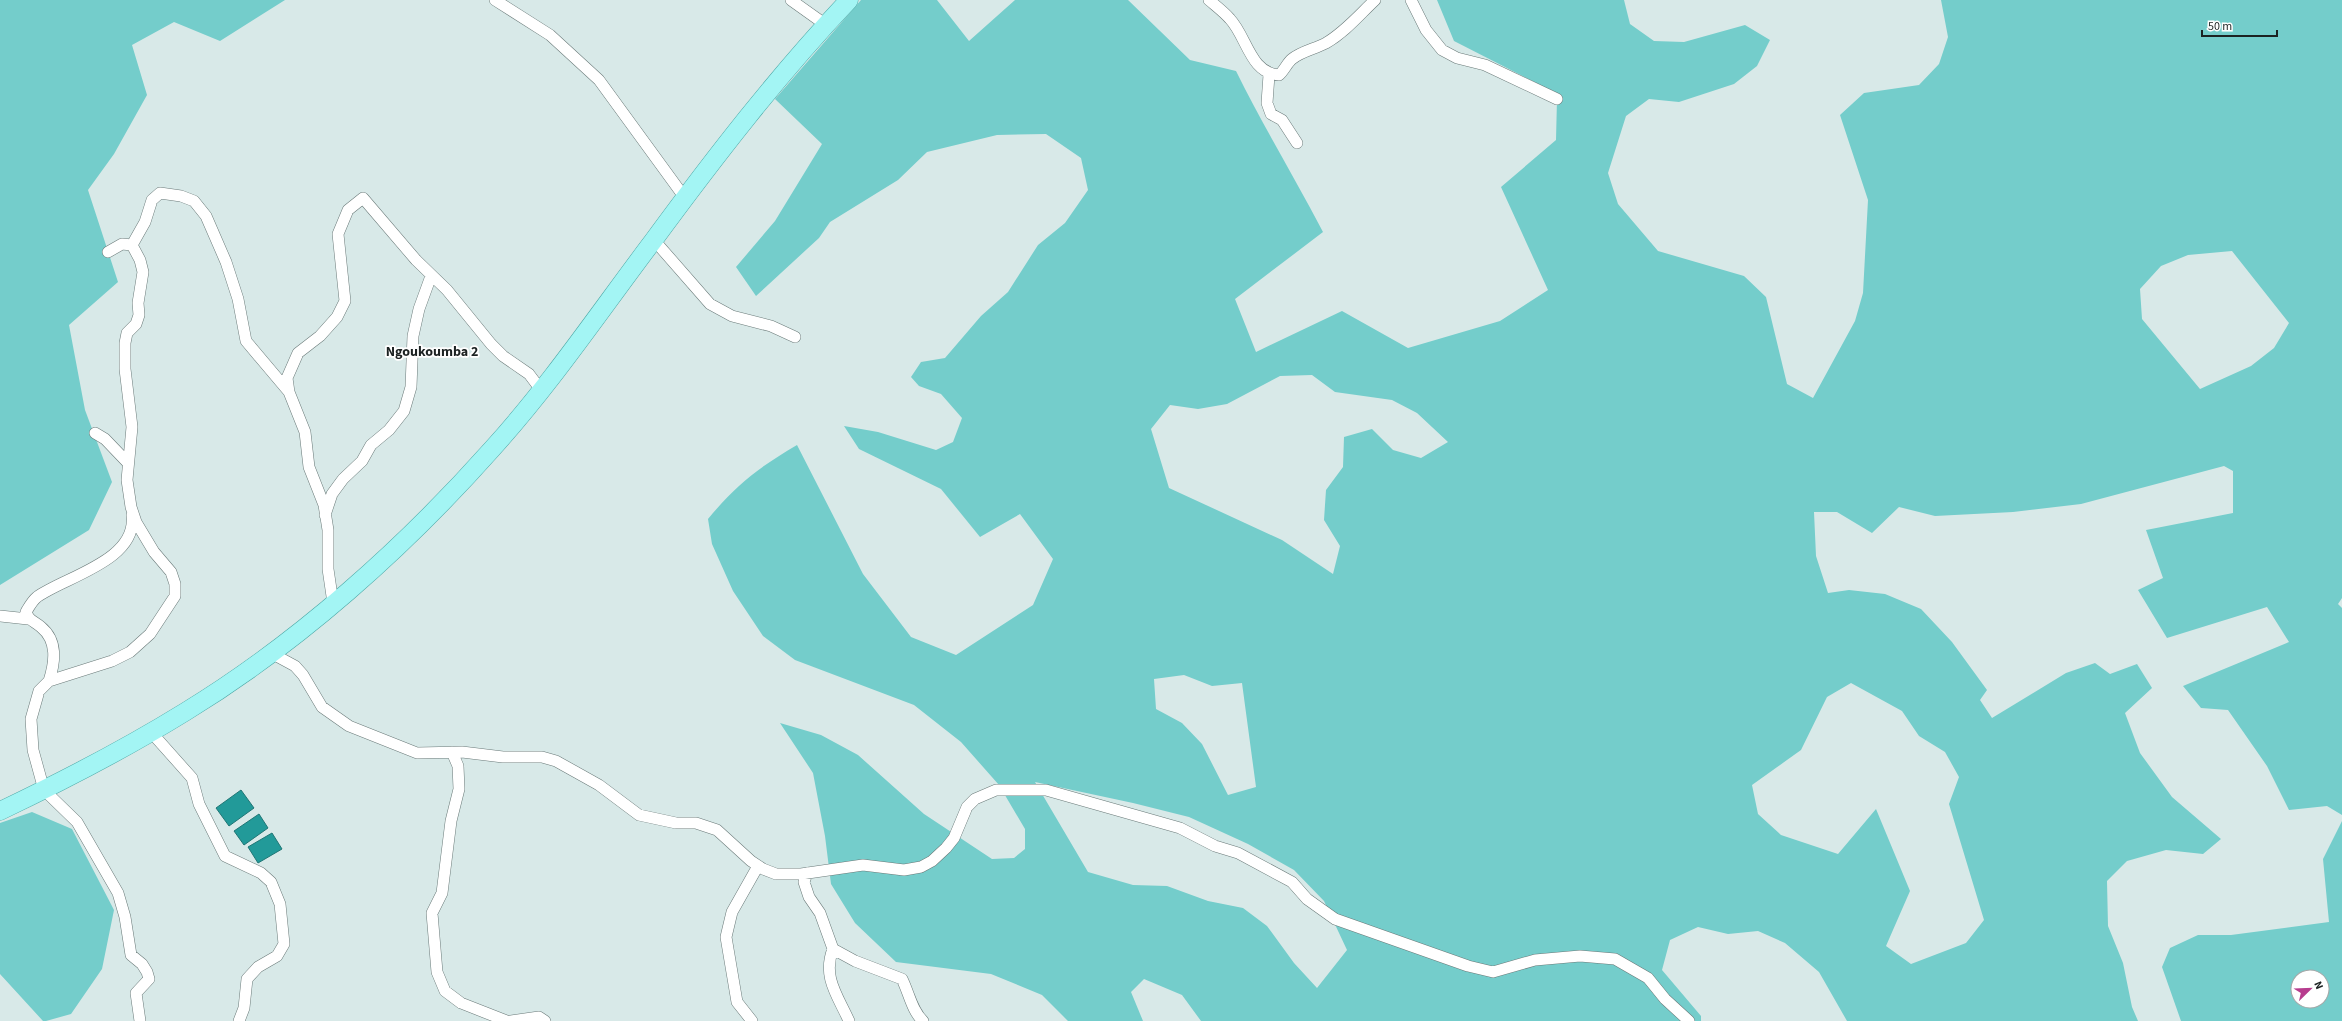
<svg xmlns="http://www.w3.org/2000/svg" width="2342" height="1021" viewBox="0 0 2342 1021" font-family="'Source Sans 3',sans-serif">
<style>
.green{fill:#74cdcb;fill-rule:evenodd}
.water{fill:#229a99;stroke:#207675}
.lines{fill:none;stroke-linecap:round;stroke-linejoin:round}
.street-casing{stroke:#6a7a79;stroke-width:12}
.primary-casing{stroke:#4ba7a5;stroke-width:19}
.street{stroke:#fff;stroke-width:11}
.primary{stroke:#a3f5f4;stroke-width:18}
.labels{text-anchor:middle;stroke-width:3.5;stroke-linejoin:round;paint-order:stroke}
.quarter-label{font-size:14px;font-weight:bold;fill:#1c2222;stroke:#fff}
</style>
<rect width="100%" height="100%" fill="#d8e9e8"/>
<!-- green -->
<path class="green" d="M0,0H285L220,41L174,22L132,45L147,95L114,154L88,190L118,282L69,325L85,410L112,482L89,530L0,585Z
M861,0H937L969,41L1015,0H1128L1190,60L1236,71C1263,126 1295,178 1323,232L1235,299L1256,352L1342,311L1408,348L1500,321L1548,290L1501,187L1556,140L1557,99L1546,88L1454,41L1437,0H1624L1630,24L1654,41L1684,42L1745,25L1770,40L1757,66L1734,84L1679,102L1649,99L1626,116L1608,173L1618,204L1658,251L1744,276L1766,297L1787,384L1813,398L1855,321L1863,293L1868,200L1840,115L1864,93L1919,85L1939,64L1948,37L1941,0H2342V598L2338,604L2342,608V815L2327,806L2289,810L2267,766L2228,710L2201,708L2183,686L2289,642L2267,607L2167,638L2138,590L2163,578L2146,530L2233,513V471L2224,466L2081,504L2013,512L1935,516L1899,507L1872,533L1837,512H1814L1816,556L1828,593L1849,590L1885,594L1921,609L1952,642L1987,690L1980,700L1992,718L2066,673L2095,663L2110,674L2137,664L2152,688L2125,713L2140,753L2172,797L2221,839L2203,854L2166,850L2127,861L2107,881L2108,926L2123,963L2132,1007L2138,1021H1847L1819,972L1785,943L1758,931L1728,934L1698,927L1670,940L1662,970L1701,1016V1021H1201L1182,995L1144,979L1131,992L1143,1021H1068L1042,995L991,974L896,962L855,923L831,884L825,836L813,773L780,723L821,735L858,755L924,814L992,859L1014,858L1025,849V829L999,785L961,742L914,705L795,660L763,636L733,591L712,544L708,519C737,484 758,468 797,445L863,574L911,637L956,655L1033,605L1053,559L1020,514L980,537L941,489L859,449L844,426L878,432L936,450L953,442L962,418L941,394L919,386L911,377L921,362L945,358L981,316L1008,292L1038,245L1065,223L1088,190L1081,158L1046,134L997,135L927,152L898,180L830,222L819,238L756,296L736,267L775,221L822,144L775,99ZM2232,251L2289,323L2274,348L2251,366L2200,389L2142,319L2140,289L2161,266L2188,255ZM1312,375L1335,392L1392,400L1417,413L1448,442L1421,458L1393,450L1372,429L1344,437L1343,467L1326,490L1324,520L1340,546L1333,574L1282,540L1169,488L1151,429L1170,405L1198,409L1227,404L1280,376ZM1184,675L1212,686L1242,683L1256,787L1228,795L1202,744L1182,723L1156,709L1154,679ZM1851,683L1902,711L1919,736L1945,752L1959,777L1949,804L1984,920L1966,943L1911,964L1886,946L1910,891L1876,809L1838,854L1781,835L1758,814L1752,785L1801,750L1827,697ZM1035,782L1133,803L1189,817L1248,844L1294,870L1324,901L1347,950L1317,988L1294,963L1267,926L1243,908L1208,901L1167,886L1133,885L1088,872Z
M32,812L72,829L114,910L102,969L71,1014L46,1021H43L0,974V823Z
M2342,821V1021H2181L2162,967L2170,948L2198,935H2231L2329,922L2323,859ZM2298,977H2322V1001H2298Z"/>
<!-- water -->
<path class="water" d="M241,790L254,808L229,826L216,808Z
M259,814L268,828L244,845L234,831Z
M272,833L282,849L258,863L248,847Z"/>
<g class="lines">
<defs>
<path id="street" d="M495,0L550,35L599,80L685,198
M791,0L826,25
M1209,0C1216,6 1224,12 1230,19C1247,37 1250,73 1279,75C1284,71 1287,63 1292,59C1302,51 1315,49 1326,43C1345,32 1359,15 1375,0
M1411,0L1426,30L1442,50L1457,58L1485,65L1557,99
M1269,75L1267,103L1271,114L1282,120L1297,143
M654,240L710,304L732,316L771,326L795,337
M132,245L140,260L143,272L138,303L139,315L136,324L127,333L125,343V369L132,427L127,480L131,507L136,522L154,552L171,572L175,584V596L150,634L130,652L112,661L49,681L39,691L31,719L33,750L44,790L77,822L118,893L125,917L131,955L142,964L147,972L149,979L136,993L140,1021
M132,245L145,222L152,200L160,193L181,196L194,201L206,216L226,262L238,299L246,341L289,392
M108,252L122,244L132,245
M95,433L105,439L127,462
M325,515L332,494L343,479L362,461L371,445L389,430L404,411L411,387L413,336L419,309L431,276
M333,603L328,569V530L324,505L309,467L305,432L289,392L287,378L298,353L320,336L337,317L345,301L338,234L348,210L363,198L416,260L447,290L491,344L503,356L529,374L541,390
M0,616L28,619
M271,653L295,666L303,675L322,707L349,726L417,753L462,752L503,757H542L556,761L599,785L639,815L676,823H696L717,830L751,861L763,869L776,874H801L863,865L904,870L921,867L932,861L946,848L954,838L967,807L975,799L996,790H1046L1180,828L1215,846L1238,853L1292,882L1307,899L1335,919L1468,966L1493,972L1535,960L1580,956L1615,959L1648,978L1665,999L1689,1021
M49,681C55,662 58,641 41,627C34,621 29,621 26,612C29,607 32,601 37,597C64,577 138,561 132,515
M151,732L192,778L199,804L225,856L261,873L271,882L280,904L284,944L277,956L258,967L247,979L244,1008L239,1021
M452,752L458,766L459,789L451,821L442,893L432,913L437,972L445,991L461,1003L507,1021
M807,873L804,882L809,897L820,913L833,949L855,961L902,979C909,993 912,1011 923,1021
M833,949C822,977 838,996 849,1021
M511,1021L539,1017L545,1021
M752,1021L737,1002L726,937L732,912L758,866"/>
<path id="primary" d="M0,811C63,781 125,749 185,712C298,643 404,548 492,449C551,384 600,311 653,241C714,158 778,75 849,0"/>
</defs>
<!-- street casing -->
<use href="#street" class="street-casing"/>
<!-- primary casing -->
<use href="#primary" class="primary-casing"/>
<!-- street -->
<use href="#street" class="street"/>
<!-- primary -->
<use href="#primary" class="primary"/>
</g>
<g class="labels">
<!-- quarter labels -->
<g class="quarter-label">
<text x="432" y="356">Ngoukoumba 2</text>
</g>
</g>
<!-- north arrow -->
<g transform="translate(2310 989) rotate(67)"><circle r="19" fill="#ffffff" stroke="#a4a7a7"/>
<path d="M0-3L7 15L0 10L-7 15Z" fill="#b73c8e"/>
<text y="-6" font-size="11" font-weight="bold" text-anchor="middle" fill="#1c2222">N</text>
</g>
<!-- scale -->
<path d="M2202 30v6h75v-6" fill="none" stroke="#1c2222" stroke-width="2"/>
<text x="2208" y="30" font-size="12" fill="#1c2222" stroke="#ffffff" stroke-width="3" paint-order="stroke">50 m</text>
</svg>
